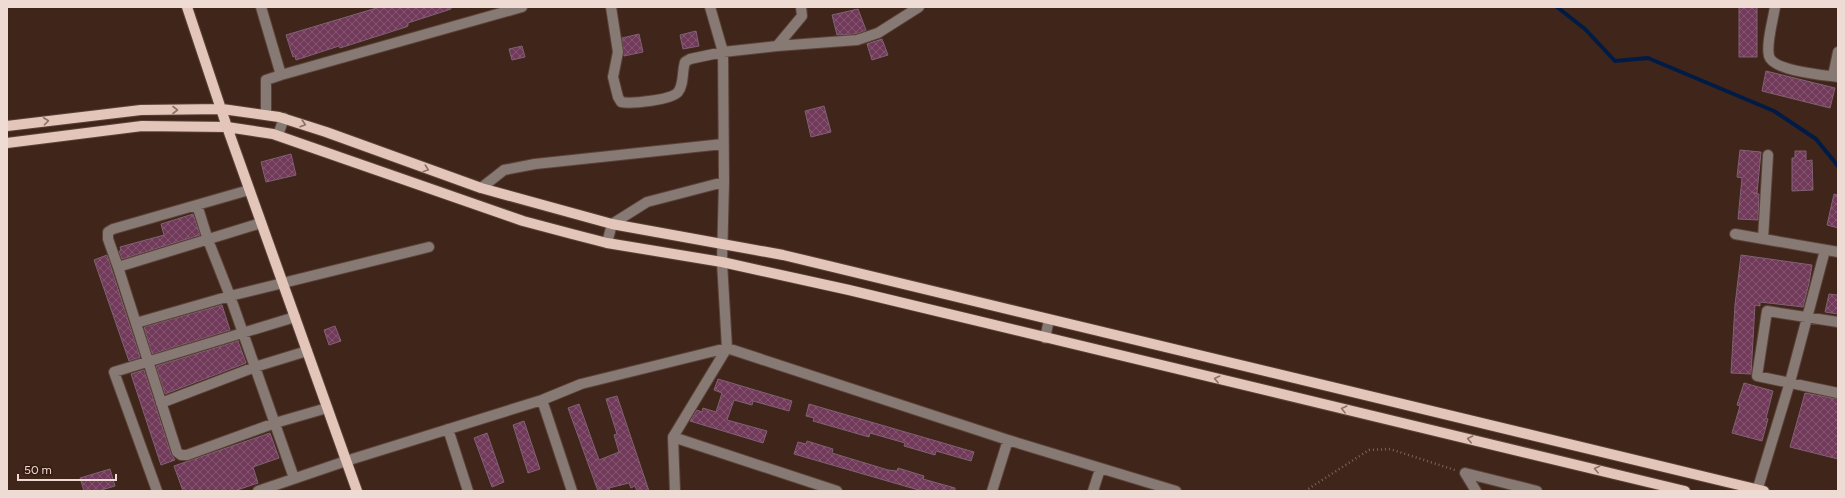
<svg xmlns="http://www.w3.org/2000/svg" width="1845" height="498" viewBox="0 0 1845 498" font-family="Figtree,sans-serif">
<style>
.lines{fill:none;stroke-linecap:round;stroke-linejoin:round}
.stream{stroke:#001c46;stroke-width:4}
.building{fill:url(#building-cross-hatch);stroke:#806272}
.minor-casing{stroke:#5b4238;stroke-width:12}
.major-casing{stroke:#5b4238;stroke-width:12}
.path{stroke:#7d665c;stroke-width:2.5;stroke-dasharray:1 3;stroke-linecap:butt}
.minor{stroke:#877973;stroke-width:10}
.major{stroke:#e3c6b9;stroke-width:10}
.oneway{stroke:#8c7065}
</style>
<defs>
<pattern id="building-cross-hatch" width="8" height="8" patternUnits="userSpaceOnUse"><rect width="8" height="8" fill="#713a5a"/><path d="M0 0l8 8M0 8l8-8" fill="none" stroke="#865671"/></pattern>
</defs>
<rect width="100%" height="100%" fill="#3f251a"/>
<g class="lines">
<!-- stream -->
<path class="stream" d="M1557,7L1585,29L1615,61L1648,58L1774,111L1816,139L1838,166"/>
</g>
<!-- building -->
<path class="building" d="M380,7H451V9L408,23V26L406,27L340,48L339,46L296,60L295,56L293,57L286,35Z
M1739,7H1757V57H1739Z
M858,9L866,30L856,34L837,35L832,15Z
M696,31L699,46L683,49L680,35Z
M639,34L643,52L624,56L622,38Z
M882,39L888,55L872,60L867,44Z
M522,46L525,57L512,60L509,49Z
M1766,71L1835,88L1830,108L1762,91Z
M824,106L831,132L811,137L805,111Z
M1740,150L1761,152L1757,193H1753L1759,194L1758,220L1738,219L1742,178L1737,177Z
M1795,151H1806V161L1812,160L1813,190L1792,191V158H1795Z
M291,154L296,175L266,182L261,162Z
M1834,194L1838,195V228L1827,225Z
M193,214L200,235L122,259L119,251H121L120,247L164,235L161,224Z
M107,255L140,357L129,361L94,260Z
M1741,255L1812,265L1809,283L1803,307L1760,302V306L1755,305L1751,374L1731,373L1735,305Z
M1829,294L1838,295V314L1825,312Z
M222,305L230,330L152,354L144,327Z
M335,326L341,341L329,345L324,330Z
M238,341L246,363L165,394L156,366Z
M144,370L171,454L175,460L161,465L131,374Z
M718,379L792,401L789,411L753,401L752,405L734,400L727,420L767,431L763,443L690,421L697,410L702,412L703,408L716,412L722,393L714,390Z
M1744,383L1773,391L1766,418L1768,419L1762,441L1732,433L1740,406L1737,405Z
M1805,393L1838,399V459L1790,447Z
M617,396L649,491H637L635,486L631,488L629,483L609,488L610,491H598L568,408L579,404L599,460L619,452L614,435L617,434L606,399Z
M809,404L974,452L971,461L936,451L935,455L904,446L905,443L870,433L869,437L813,421L814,418L806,416Z
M524,421L540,469L528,473L513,425Z
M270,433L279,458L253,467L258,483L234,491H183L174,466Z
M487,433L504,482L492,487L474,438Z
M807,441L833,449L832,453L888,470L897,471L898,468L924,476L923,479L955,488V491H922L794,454L798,442L806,444Z
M110,469L115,486L98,491H84L80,478Z"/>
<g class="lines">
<defs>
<path id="minor" d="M261,7L281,75L522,7
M611,7L618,52L613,77L618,97L621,102C631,104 672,100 678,92C684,85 682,71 685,62L690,59L723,52L777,46L857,40L878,33L919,7
M1775,7C1773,20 1766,44 1769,56C1773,71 1824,75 1838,77
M777,46L802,16L801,7
M1833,76L1838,52
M266,115V80L281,75
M278,135L284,118
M481,188L504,170L535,164L723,144
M197,205L208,240L230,296L294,478
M261,223L118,267L177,452L181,455H187L275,423L327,408
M1735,234L1838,252
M1763,239L1768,155
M607,243L612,224L647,202L724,182
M118,267L108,239V232L113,229L249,190
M1838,322L1767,311L1757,376L1838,393
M136,323L230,296L429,247
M1045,338L1049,320
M542,400L572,491
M161,403L255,367L307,351
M448,429L468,491
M673,437L727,348L722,262L724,182L723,52L710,7
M1465,473L1537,491
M1465,473L1476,491
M157,491L114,372L295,317
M258,491L346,461L542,400L581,384L727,348L1008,440L1176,491
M675,491L673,437L837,491
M992,491L1008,440
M1093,491L1100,469
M1757,491L1790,382L1825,250"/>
<path id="major" d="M187,7L227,127L357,491
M7,126L141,110L222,109L279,117L326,132L481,188L612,224L783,255L1764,491
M7,143L142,126L227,127L273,134L523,221L572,234L607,243L722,262L849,290L1685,491"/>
</defs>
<!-- minor casing -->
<use href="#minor" class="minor-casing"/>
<!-- major casing -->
<use href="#major" class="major-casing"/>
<!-- path -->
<path class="path" d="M1305,491L1369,450L1390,449L1455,470"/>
<!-- minor -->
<use href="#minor" class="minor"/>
<!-- major -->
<use href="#major" class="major"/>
</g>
<!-- one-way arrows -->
<defs><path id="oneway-chevron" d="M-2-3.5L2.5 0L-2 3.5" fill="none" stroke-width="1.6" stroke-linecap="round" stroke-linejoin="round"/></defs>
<g class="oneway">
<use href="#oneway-chevron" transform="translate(175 110)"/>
<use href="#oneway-chevron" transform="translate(46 121) rotate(-7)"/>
<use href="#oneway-chevron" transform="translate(303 124) rotate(18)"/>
<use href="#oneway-chevron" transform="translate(426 169) rotate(19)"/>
<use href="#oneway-chevron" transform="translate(1217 379) rotate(-167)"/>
<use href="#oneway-chevron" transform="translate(1344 409) rotate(-166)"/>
<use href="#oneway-chevron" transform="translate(1470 439) rotate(-167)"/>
<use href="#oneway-chevron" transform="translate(1597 469) rotate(-166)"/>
</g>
<!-- border -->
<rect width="1845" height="498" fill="none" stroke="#eedbd4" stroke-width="16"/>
<!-- scale -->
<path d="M18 474v6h98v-6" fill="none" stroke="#eedbd4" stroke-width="2"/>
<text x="24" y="474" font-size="12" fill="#eedbd4" stroke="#351b11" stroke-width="3" paint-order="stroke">50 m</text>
</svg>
